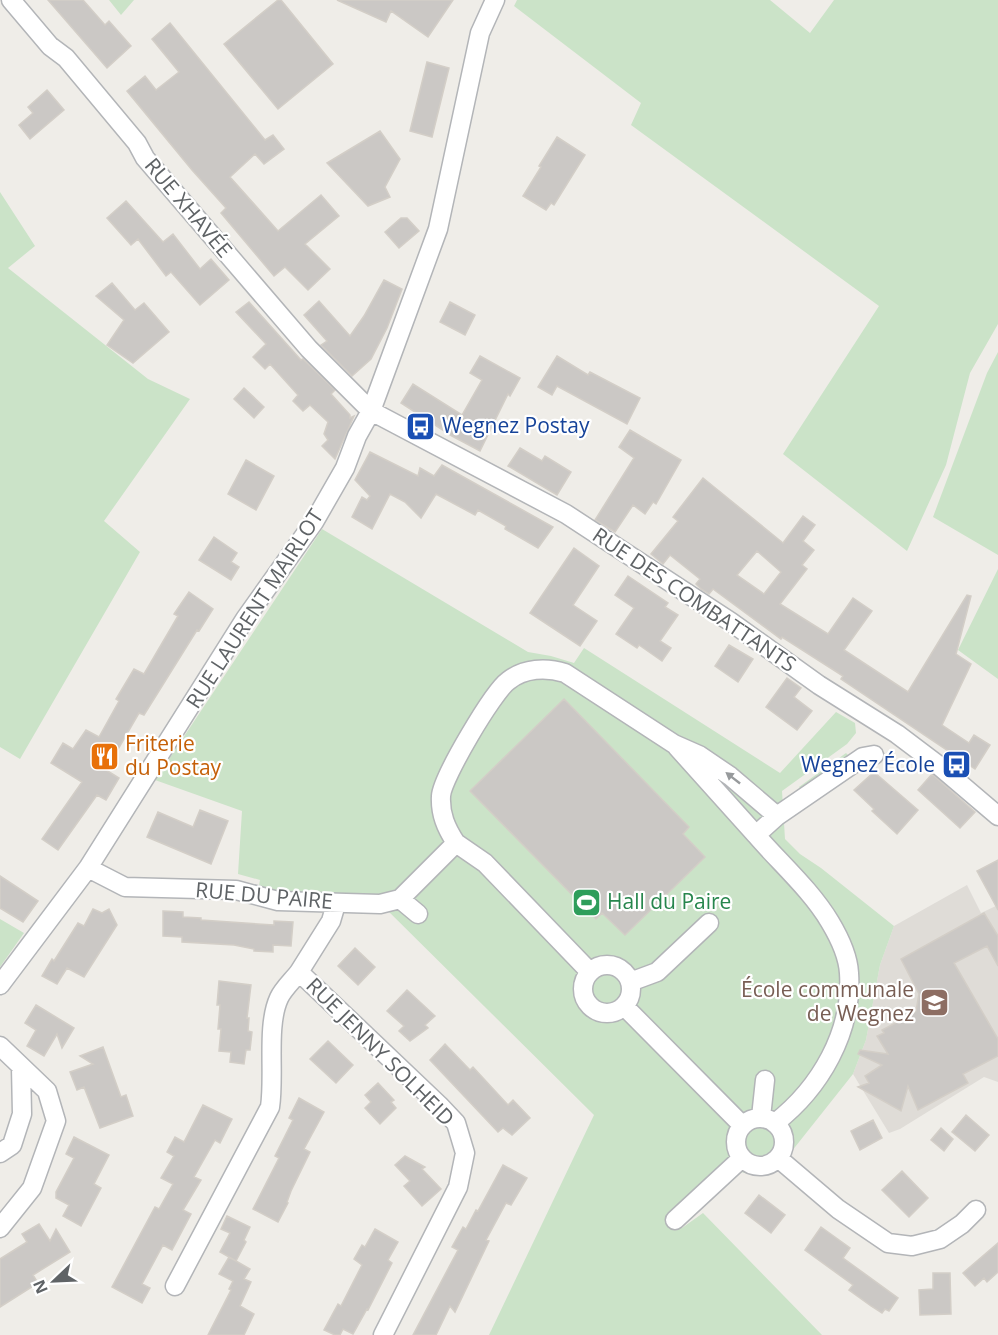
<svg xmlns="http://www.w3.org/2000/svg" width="998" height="1335" viewBox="0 0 998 1335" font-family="'Open Sans',sans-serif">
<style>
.education{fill:#dfdcd7}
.green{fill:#cbe3c8}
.building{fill:#cbc8c5;stroke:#d3cec7;stroke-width:1.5;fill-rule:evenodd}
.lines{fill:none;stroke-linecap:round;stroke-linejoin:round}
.minor-casing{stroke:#b3b5b8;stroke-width:21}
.minor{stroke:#fff;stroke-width:18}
.oneway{fill:#979a9c}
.labels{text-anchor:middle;stroke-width:4.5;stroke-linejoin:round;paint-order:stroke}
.street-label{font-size:21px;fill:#5f6366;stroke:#fff}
.transit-label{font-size:21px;fill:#164399;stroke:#fff;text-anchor:start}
.food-label{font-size:21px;fill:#c56008;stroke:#fff;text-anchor:start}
.leisure-label{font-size:21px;fill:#27864d;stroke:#fff;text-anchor:start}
.education-label{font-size:21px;fill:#785e54;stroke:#fff;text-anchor:end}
</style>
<rect width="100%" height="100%" fill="#efede8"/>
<!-- education -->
<path class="education" d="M967,885L981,913L998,905V1082L984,1077L900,1129L889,1133L853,1074L866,1040L880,965L894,926Z"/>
<!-- green -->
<path class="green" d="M109,0H134L121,15Z
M517,0H770L810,33L834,0H998V324L970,373L946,465L907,551L783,454L879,306L631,125L641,103L514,6Z
M0,192L35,246L8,268L148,379L190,399L104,521L140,552L20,759L0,747Z
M998,352V555L933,517L987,373Z
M322,529L528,652L551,656L574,663L584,648L780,773L836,712L855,723L856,733L847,744L782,791L785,839L800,854L821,868L894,926L880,965L866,1040L853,1074L780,1166L756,1176L741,1172L693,1203L669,1213L682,1228L703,1213L822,1335H489L594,1115L381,904L257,896L260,880L238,874L242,811L155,780Z
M998,569V679L958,650Z
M846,753L850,757L802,791L799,787Z
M0,919L24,933L0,967Z"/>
<!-- building -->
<path class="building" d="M48,0H83L105,25L109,21L131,46L107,68Z
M278,0H281L333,64L278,109L224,44Z
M337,0H453L428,37L391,11L386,22Z
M170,23L265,140L273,135L284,149L264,164L255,154L230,177L278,231L321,195L339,216L305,244L330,269L308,290L285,267L274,276L221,213L226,208L192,170L127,91L145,76L156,90L179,72L152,39Z
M427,62L449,68L432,137L410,131Z
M47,90L64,110L30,139L19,125L33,113L28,107Z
M380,131L400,159L385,187L390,197L368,206L327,163Z
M557,137L585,155L554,205L551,203L546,210L523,196L541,167L539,166Z
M126,201L163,242L173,234L200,269L211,259L229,280L200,305L171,272L166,276L138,239L131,245L107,218Z
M401,218H407L419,231L399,248L385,232Z
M384,280L402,289L387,328L371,359L352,376L321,345L327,341L304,315L319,301L350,336L364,316Z
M112,283L135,310L144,303L169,332L133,363L107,345L124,320L96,296Z
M249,302L301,360L303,359L335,390L331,394L350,415V418L354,416L335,459L322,446L328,440L324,434L328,422L310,405L303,411L293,401L298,395L270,364L265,369L253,357L266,344L236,312Z
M450,302L475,315L465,335L440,322Z
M480,356L520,378L510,396L508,394L480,451L452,436L401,403L413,384L462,415L482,380L470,373Z
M557,356L588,375L590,372L640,398L627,424L557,386L552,395L538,387Z
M244,388L264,407L254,418L234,399Z
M630,430L681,460L656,504L653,502L645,514L633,505L615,532L595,520L634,458L619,447Z
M520,448L542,461L545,456L571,472L557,495L508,466Z
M370,452L418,476L420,468L434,476L442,465L553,527L538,548L505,529L506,526L478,510L475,515L436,494L421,518L405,502L390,494L372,529L352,517L362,497L367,500L370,496L355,480Z
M246,460L274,476L256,510L228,494Z
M703,478L783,543L803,516L815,525L803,541L814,550L802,565L807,569L780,604L828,634L853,598L872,611L844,650L908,692L967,595L971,596L956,654L971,664L942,725L969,743L974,735L990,745L975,769L841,679L843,676L782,637L781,639L713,589L709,594L701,589L696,584L700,579L670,555L663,564L651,554L678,521L673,517ZM757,551L781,572L764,594L737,575Z
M214,537L237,553L231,562L239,567L231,580L199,560Z
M574,548L599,566L573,605L597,621L580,646L530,613Z
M628,576L668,603L665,607L678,615L660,641L671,648L662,661L639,645L637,648L616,634L634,608L615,595Z
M189,592L213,609L199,631L197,630L144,715L139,713L106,770L119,778L106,800L97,795L58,850L42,839L82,782L51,763L63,743L73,749L86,730L99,737L119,701L116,699L134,669L144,674L178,616L174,614Z
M729,645L753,659L738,682L715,666Z
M787,678L801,688L794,697L812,711L797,730L766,707Z
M564,699L689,827L683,834L705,857L625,935L602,913L596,919L470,791Z
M874,772L918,810L897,834L872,811L874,809L854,790Z
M932,774L975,812L960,828L918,790Z
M200,810L228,821L211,864L147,837L158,812L193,827Z
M998,860V910L977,871Z
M0,876L38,901L23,922L0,908Z
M93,909L102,913L109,909L117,925L84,977L67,968L57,984L42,976L52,959L54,961L78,923L84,926Z
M163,911L183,912V917L201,918V920L274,925V921L293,922L291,946L273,945V952L254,951V949L234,945L182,942V937L163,936Z
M984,913L998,936V966L987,946L954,963L998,1039V1056L963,1074L968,1083L918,1110L908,1086L901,1111L858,1087L869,1083L865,1076L882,1065L858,1054L860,1050L888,1054L877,1036L884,1033L882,1030L909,1016L916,1011L919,994L901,959Z
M355,948L375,967L358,985L338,966Z
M219,981L251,985L247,1018H249L248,1031L252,1032L250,1050H246L244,1064L230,1062L231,1052L219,1051L221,1029H218L220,1005H217Z
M407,990L435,1016L425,1025L428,1028L410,1041L399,1031L404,1026L387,1011Z
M36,1005L74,1028L62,1048L57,1034L44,1056L27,1046L36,1030L25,1023Z
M328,1041L353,1065L336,1083L310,1059Z
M445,1044L470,1070L473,1067L508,1105L513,1100L530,1118L512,1135L503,1128L498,1132L430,1060Z
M103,1047L121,1097L126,1095L133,1116L100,1128L84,1087L77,1090L70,1072L93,1064L80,1056Z
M378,1083L394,1100L391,1102L396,1108L380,1124L365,1108L371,1102L365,1095Z
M299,1098L324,1112L304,1149L310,1152L291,1191L287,1202L288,1203L278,1222L253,1209L279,1158L275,1156L293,1120L289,1118Z
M203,1105L232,1119L220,1143L215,1140L194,1177L201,1180L183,1210L191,1214L172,1250L163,1245L142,1284L150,1288L142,1303L112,1287L155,1207L159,1209L173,1184L161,1178L174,1156L167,1152L175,1137L184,1142Z
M966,1115L989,1135L975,1151L952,1132Z
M873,1120L882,1138L860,1150L851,1131Z
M941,1128L953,1139L944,1151L931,1140Z
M74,1137L109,1155L94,1184L101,1188L81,1226L63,1216L69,1205L56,1198V1192L74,1158L66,1154Z
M405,1156L425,1167L422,1169L441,1189L422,1206L404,1186L410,1181L395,1165Z
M503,1165L527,1178L511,1205L506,1203L486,1240L489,1241L455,1312L450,1306L436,1335H413L458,1250L452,1247L463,1227L466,1229L476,1210L478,1211Z
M902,1171L928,1198L909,1217L882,1190Z
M759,1195L785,1215L771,1233L745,1213Z
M227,1216L250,1227L244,1240L246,1242L236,1261L220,1252L230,1233L221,1229Z
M39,1224L50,1241L56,1229L70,1252L33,1275L38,1283L0,1307V1259L27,1242L22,1234Z
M821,1227L850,1248L843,1258L898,1298L889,1311L885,1309L882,1313L871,1306L849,1290L853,1285L805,1250Z
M375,1229L398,1242L388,1260L392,1263L368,1310L367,1309L353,1334L343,1329L340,1335H335L324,1330L338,1304L341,1306L362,1265L354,1259L362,1245L365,1247Z
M998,1243V1272L987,1282L984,1278L975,1286L963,1273Z
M229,1257L250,1269L244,1279L251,1282L240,1306L254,1314L244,1335H208L231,1290L229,1289L233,1281L219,1274Z
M933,1273H950L951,1314L920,1315L919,1290L933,1289Z"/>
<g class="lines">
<defs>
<path id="minor" d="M11,0L50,46L66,58L137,143L145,158L309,349L371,411L566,514L731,622L819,685L897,734L938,765L998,816
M677,747L756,835
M456,843L485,863L589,971
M88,868L125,887L236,890L278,901L380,904L400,899L456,843C446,828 440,814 441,796C442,778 493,692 508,681C524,668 546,667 565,673L674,744L699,755L730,776L777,816
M400,899L418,914
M336,904L331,921L299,972L439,1105L456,1123L465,1153L458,1187L383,1335
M583 989a24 24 0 1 1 48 0a24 24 0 1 1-48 0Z
M630,982L657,972L709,923
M0,985L88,868L245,619L314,522L345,468L357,436L371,411L438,229L480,33L495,0
M624,1006L742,1125
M0,1046L47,1091L56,1121L32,1188L0,1228
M761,1117L765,1080
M736 1142a24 24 0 1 1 48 0a24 24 0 1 1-48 0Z
M775,1123C820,1088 853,1032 849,973C848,955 839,937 830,922C811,890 780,863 756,835L777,816L863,757L874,755
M0,1153L12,1145L22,1114L21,1067
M778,1158L838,1209L888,1243L912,1246L940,1239L962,1224L976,1210
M675,1220L742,1158
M175,1286L270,1107C275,1075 266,1026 279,998C283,989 293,980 299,972"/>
</defs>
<!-- minor casing -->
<use href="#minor" class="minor-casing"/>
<!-- minor -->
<use href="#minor" class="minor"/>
</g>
<!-- one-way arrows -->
<defs><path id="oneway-solid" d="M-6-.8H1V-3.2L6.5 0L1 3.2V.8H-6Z" transform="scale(1.5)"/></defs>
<use class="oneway" href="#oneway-solid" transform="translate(733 778) rotate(-142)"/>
<!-- icons -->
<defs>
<symbol id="bus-square" viewBox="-11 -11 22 22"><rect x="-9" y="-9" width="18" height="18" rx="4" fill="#1a4fb4" stroke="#fff"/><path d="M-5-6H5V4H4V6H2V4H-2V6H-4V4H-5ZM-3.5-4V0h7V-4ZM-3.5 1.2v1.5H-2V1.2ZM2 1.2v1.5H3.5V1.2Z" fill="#fff"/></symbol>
<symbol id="restaurant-square" viewBox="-11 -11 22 22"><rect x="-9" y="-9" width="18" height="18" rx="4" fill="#e8710a" stroke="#fff"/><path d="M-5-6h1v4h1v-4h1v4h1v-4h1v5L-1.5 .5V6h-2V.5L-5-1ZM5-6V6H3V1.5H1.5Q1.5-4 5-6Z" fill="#fff"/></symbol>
<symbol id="stadium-square" viewBox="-11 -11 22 22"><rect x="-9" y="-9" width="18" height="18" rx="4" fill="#2e9e5b" stroke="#fff"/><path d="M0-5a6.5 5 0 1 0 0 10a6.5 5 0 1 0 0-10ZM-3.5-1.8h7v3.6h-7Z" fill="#fff"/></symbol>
<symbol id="school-square" viewBox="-11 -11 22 22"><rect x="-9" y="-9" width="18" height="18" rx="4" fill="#8d6e63" stroke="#fff"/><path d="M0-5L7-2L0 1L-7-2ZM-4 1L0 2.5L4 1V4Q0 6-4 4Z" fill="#fff"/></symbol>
</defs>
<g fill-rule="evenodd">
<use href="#bus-square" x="404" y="410" width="33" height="33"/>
<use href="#restaurant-square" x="88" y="740" width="33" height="33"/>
<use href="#bus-square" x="940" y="748" width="33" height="33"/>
<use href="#stadium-square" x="570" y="886" width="33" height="33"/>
<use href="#school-square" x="918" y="986" width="33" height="33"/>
</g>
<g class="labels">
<!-- street labels -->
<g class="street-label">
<text transform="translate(188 208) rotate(50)" y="7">RUE XHAVÉE</text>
<text transform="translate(694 600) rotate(34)" y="7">RUE DES COMBATTANTS</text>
<text transform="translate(255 609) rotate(-57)" y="7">RUE LAURENT MAIRLOT</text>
<text transform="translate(264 896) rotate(5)" y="7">RUE DU PAIRE</text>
<text transform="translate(380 1052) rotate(45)" y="7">RUE JENNY SOLHEID</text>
</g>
<!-- transit labels -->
<g class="transit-label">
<text x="442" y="433">Wegnez Postay</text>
<text x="935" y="772" text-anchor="end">Wegnez École</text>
</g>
<!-- food labels -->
<g class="food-label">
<text x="125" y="751">Friterie<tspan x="125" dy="24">du Postay</tspan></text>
</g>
<!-- leisure labels -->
<g class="leisure-label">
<text x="607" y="909">Hall du Paire</text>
</g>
<!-- education labels -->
<g class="education-label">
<text x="914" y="997">École communale<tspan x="914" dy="24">de Wegnez</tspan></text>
</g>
</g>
<!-- north arrow -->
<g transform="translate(54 1281) rotate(247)" stroke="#ffffff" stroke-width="4.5" paint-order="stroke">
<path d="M0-4.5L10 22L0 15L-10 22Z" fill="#5f6366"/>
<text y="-9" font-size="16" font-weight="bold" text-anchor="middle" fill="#5f6366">N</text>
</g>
</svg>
